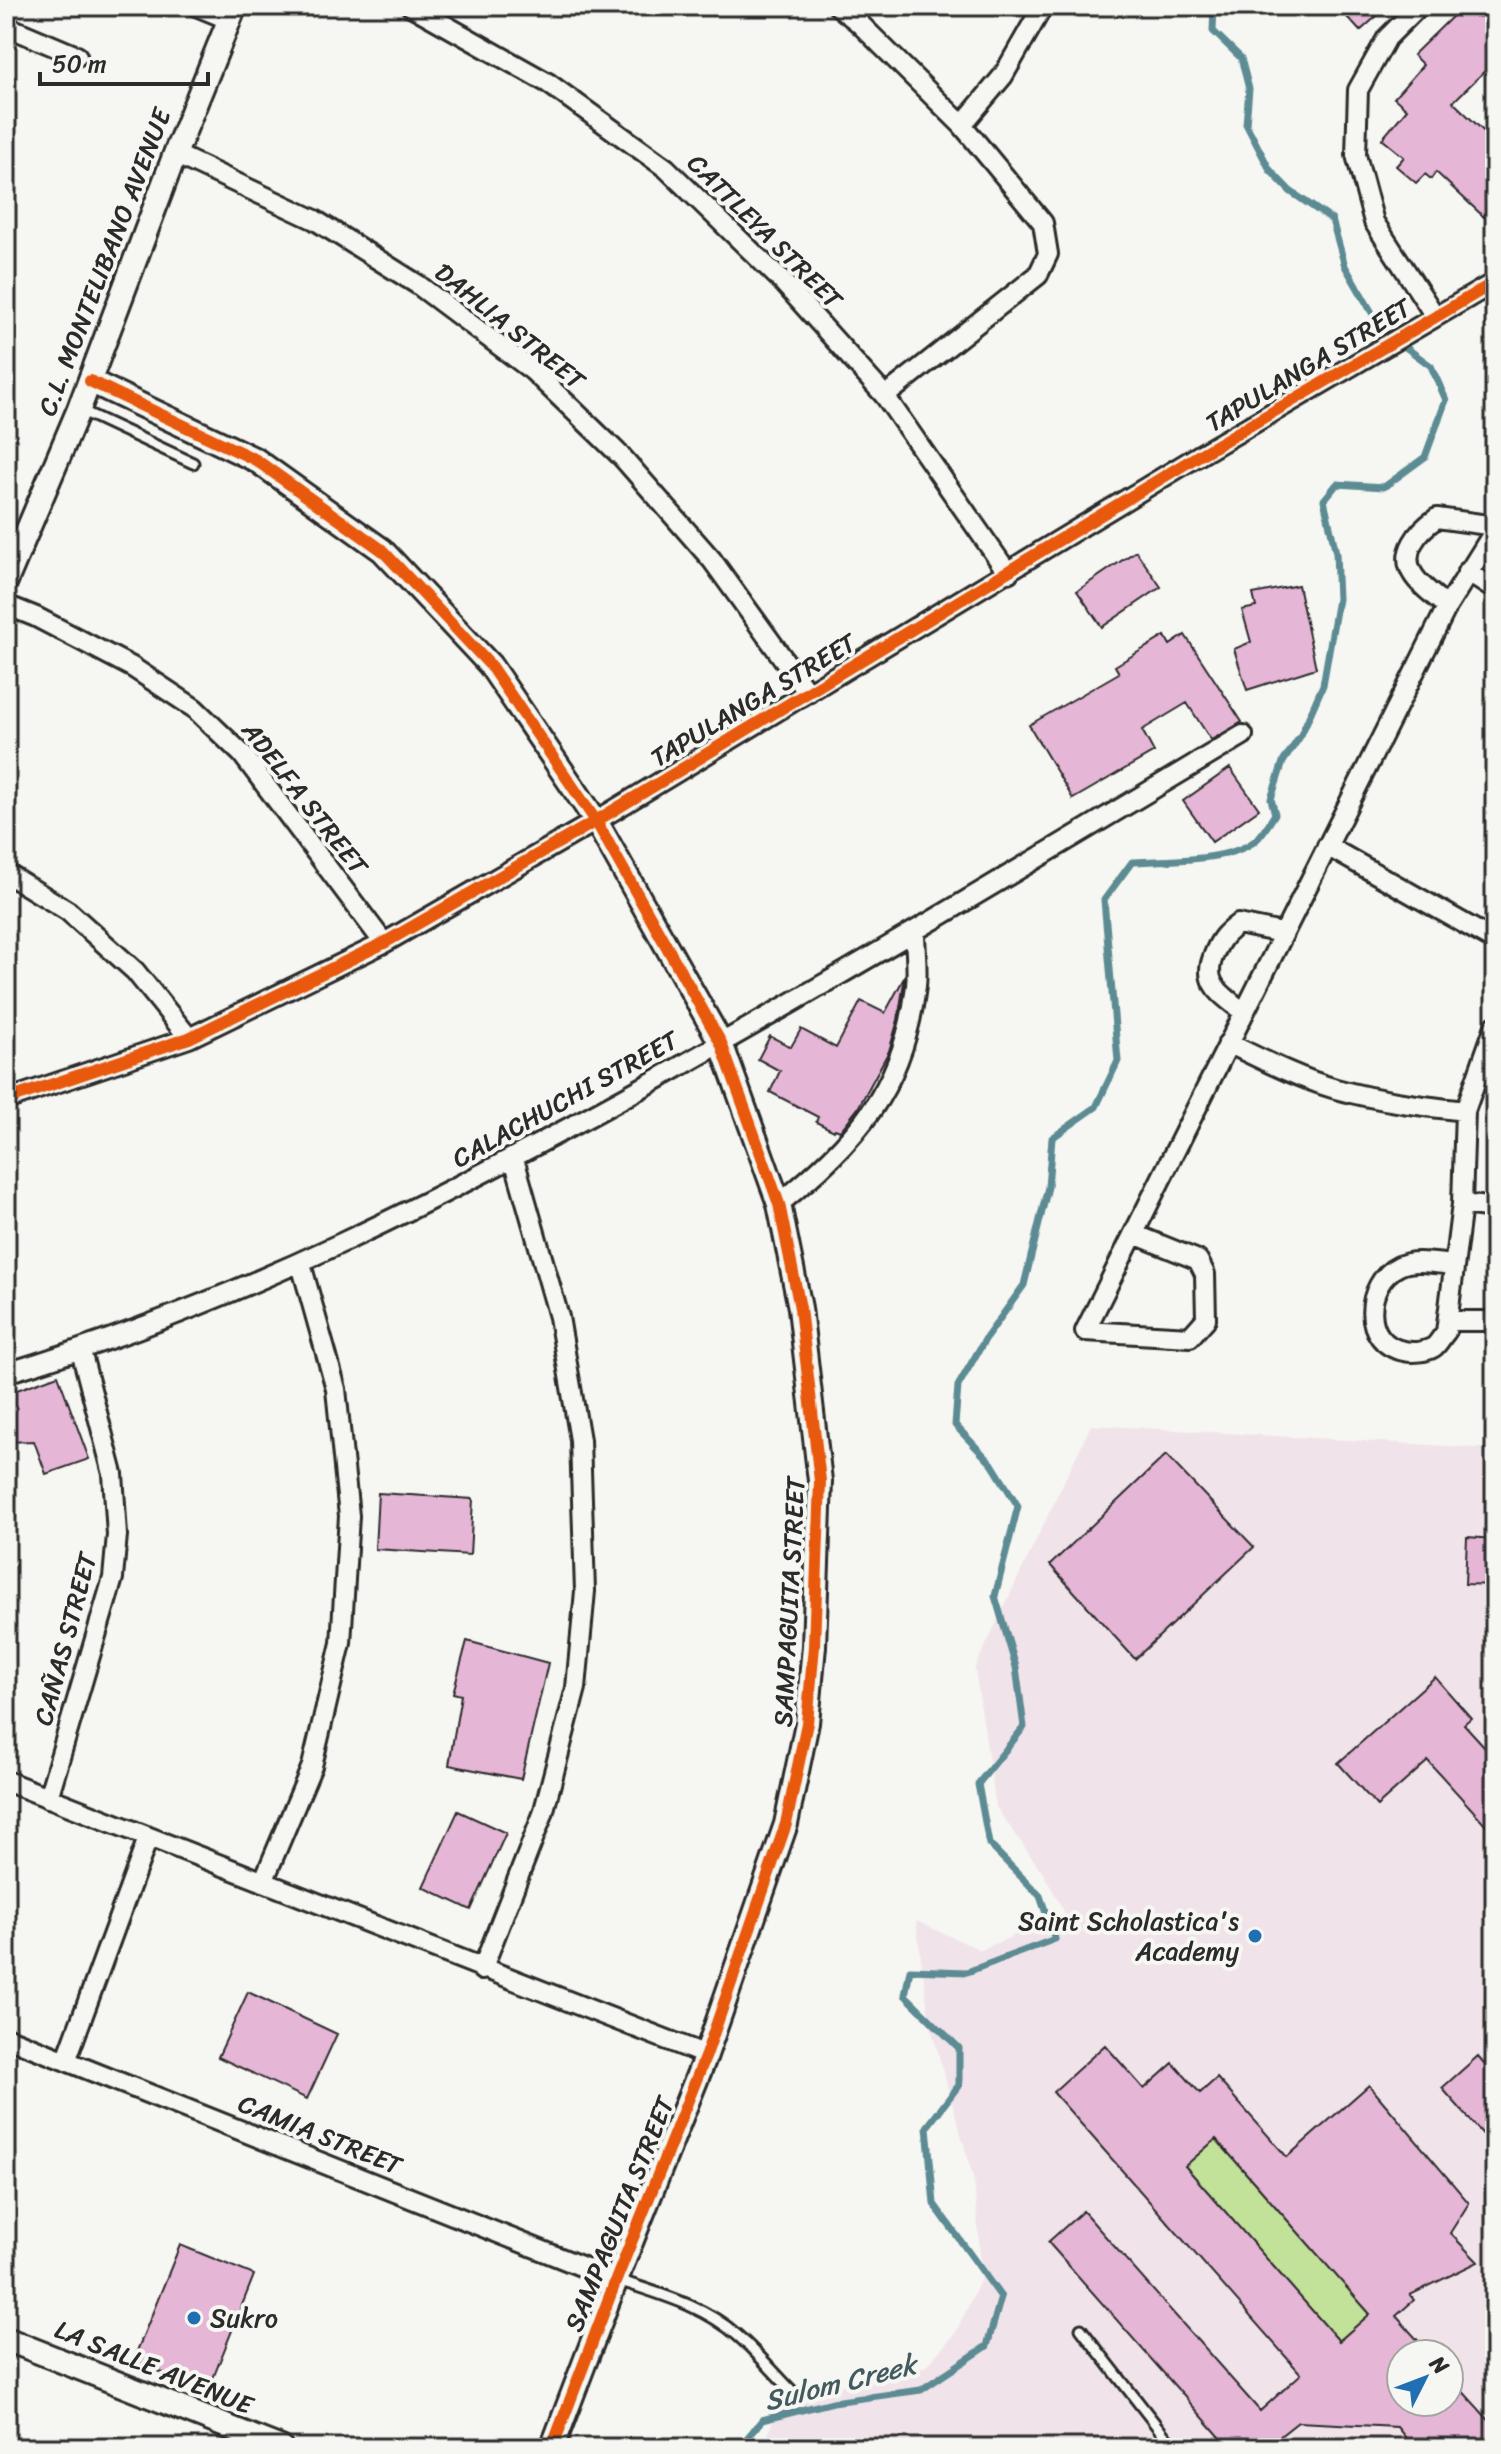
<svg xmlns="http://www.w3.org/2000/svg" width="1501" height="2454" viewBox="0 0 1501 2454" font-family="Sriracha,sans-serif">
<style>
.built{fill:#f1e3ea;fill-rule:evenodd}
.green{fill:#c2e199;stroke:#768662;stroke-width:2}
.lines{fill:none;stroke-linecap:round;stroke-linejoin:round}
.stream{stroke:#5c8b93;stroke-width:7}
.building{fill:#e6b6d7;stroke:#2b2b2b;stroke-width:2;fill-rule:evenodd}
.service-casing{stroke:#2b2b2b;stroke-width:15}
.minor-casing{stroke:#2b2b2b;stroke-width:24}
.tertiary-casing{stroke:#2b2b2b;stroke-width:28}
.service{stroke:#f6f6f2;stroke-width:9}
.minor{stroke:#f6f6f2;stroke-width:18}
.tertiary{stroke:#f6f6f2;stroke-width:22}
.cycleway-casing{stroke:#f6f6f2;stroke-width:17}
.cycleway{stroke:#e8590c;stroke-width:12}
.poi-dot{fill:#1f6fb2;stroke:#f6f6f2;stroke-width:3}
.labels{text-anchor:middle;stroke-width:8;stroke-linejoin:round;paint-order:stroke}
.street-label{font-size:26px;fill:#2b2b2b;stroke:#f6f6f2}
.poi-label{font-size:26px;fill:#2b2b2b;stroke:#f6f6f2;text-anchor:end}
.water-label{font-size:28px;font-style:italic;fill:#435b5f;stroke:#f6f6f2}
</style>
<rect width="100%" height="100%" fill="#f6f6f2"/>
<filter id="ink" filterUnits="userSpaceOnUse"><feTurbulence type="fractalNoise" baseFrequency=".0125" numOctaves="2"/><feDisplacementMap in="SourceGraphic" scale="16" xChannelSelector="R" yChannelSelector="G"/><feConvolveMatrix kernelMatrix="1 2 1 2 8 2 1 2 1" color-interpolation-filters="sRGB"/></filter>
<g filter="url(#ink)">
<!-- built -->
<path class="built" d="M1091,1425L1495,1449V2448H763L781,2399L927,2366L956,2332L982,2277L974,2180L930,2024L916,1921L981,1950L1065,1913L1043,1873L996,1807L975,1668ZM1401,2354H1449V2402H1401Z"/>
<!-- green -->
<path class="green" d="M1216,2139L1370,2314L1339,2341L1185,2166Z"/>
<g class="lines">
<!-- stream -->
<path class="stream" d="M739,2448L762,2420L833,2402L921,2390L987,2346L1001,2297L934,2204L927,2127L959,2085V2048L905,1995L910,1970L967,1972L1055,1939L1040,1896L989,1844L978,1784L1024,1727L1016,1667L995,1596L1018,1506L992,1464L955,1425L958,1386L986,1338L1024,1285L1048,1187L1052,1138L1096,1107L1118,1061L1104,900L1132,862C1165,860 1230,862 1256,840C1263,834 1269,823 1275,814L1271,799L1283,762L1301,735L1323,685L1338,599L1336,553L1324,500L1337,484L1384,487L1425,457L1446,400L1431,366L1382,330L1345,266L1332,220L1290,191L1270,170L1246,124L1249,89L1241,58L1213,31L1214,6"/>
</g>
<!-- building -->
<path class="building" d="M1337,6H1388L1360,31Z
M1463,6H1495V61L1453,102L1495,142V206L1484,217L1436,172L1431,179L1425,174L1416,183L1396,166L1404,157L1382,139L1407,109L1394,98L1423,65L1413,55Z
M1136,551L1161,587L1102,627L1077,591Z
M1298,585L1316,668L1247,690L1234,649L1251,642L1242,610L1256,607L1253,594Z
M1185,635L1242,722L1211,740L1187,703L1142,730L1154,752L1073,799L1029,725L1119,673L1115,666L1165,636L1170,645Z
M1230,768L1259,809L1212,842L1183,801Z
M905,976L898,1020L889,1051L858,1108L840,1131L835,1129L834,1131L816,1122L818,1117L770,1092L780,1071L758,1059L770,1036L791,1047L801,1029L836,1048L861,1001L885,1013Z
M58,1375L89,1459L46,1474L34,1441L6,1442V1394Z
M1166,1455L1254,1547L1135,1659L1050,1565Z
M378,1493L473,1499L470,1555L375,1549Z
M1467,1537L1495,1539V1585L1465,1584Z
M467,1641L548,1663L521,1779L449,1765L461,1695L453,1693Z
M1435,1677L1471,1718L1464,1724L1495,1758V1835L1428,1761L1377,1806L1338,1763Z
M458,1811L506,1833L471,1910L423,1887Z
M248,1992L337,2034L307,2099L218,2057Z
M1105,2045L1144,2089L1173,2063L1200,2093L1217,2078L1287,2157L1369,2085L1469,2203L1450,2233L1478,2262L1410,2295L1414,2300L1396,2316L1430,2354H1401V2402H1449V2376L1495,2427V2448H1414L1397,2427L1298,2422L1265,2448L1251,2443L1246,2448H1208L1220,2437L1048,2242L1083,2211L1260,2411L1301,2374L1053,2092ZM1216,2139L1370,2314L1339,2341L1185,2166Z
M1478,2056L1495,2076V2148L1442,2088Z
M180,2245L254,2275L208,2391L133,2361Z"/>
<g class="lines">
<defs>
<path id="service" d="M80,410L193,463
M6,2168L10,2158
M618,2280C659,2294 703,2305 737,2335C757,2352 775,2374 794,2393
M1081,2329L1174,2448"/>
<path id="minor" d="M196,6L230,20
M411,6L548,83L666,168L781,280L885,396L1008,573
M838,6L859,23L962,125L1043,223L1048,254L1038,275L885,396
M1419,6L1387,38L1358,90L1356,155L1374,222L1435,316
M6,26L77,56
M962,125L1003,76L1043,6
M175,154L315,220L417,284L533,371L622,457L712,560L808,693
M1467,572L1495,590
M6,605L36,617L132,667L194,708L242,754L384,943
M1447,607C1437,597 1422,588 1414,576C1398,553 1419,530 1437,518L1495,526
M1327,846L1495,941
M6,873L68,911L135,971L189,1038
M1243,1012C1221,993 1200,984 1215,952C1221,938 1226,933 1238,924L1282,933
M1495,1026L1465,1111L1462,1204L1495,1208
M1228,1043C1263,1060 1298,1078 1336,1089C1379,1101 1422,1106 1465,1111
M6,1100L189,1038L384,943L596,821L1203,453L1495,282
M779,1204C856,1141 904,1089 916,986C918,968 915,949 915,931
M1134,1234L1198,1260L1205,1274L1206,1319L1190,1337L1085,1331L1447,607L1495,530
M1454,1265C1438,1264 1414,1258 1399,1266C1364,1283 1361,1344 1404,1351C1413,1353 1426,1352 1434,1347C1438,1344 1442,1336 1446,1332L1462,1204
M1449,1321H1495
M6,1373C239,1303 451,1194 663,1076C859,966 1051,850 1243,735
M6,1781L706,2055
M48,1798L113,1578L117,1535L113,1474L81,1351
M263,1882L312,1766L341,1643L349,1516L336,1389L301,1264
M482,1970L543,1814L576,1688L585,1591L580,1440L559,1317L514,1159
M6,2037L616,2280
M66,2061L148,1838"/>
<path id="tertiary" d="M90,381L256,460L382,550L490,665L596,821L721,1043L779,1204L800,1308L820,1481L814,1646L807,1723L786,1824L706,2055L616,2280L552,2448
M6,581L79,409L175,154L235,6
M6,2339L281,2448"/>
</defs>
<!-- service casing -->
<use href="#service" class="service-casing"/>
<!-- minor casing -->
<use href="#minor" class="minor-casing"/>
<!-- tertiary casing -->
<use href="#tertiary" class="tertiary-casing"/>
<!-- service -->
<use href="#service" class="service"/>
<!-- minor -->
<use href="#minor" class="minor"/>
<!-- tertiary -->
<use href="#tertiary" class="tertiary"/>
<defs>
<path id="cycleway" d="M90,381L256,460L382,550L490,665L596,821L721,1043L779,1204L800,1308L820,1481L814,1646L807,1723L786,1824L706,2055L616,2280L552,2448
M6,1100L189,1038L384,943L596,821L1203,453L1495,282"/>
</defs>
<!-- cycleway casing -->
<use href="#cycleway" class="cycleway-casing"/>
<!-- cycleway -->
<use href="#cycleway" class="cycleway"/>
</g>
</g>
<!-- markers -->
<g class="poi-dot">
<circle cx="1255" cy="1936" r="8"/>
<circle cx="194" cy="2318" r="8"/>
</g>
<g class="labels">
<!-- street labels -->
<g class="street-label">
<text transform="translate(765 231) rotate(45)" y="9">CATTLEYA STREET</text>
<text transform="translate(104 262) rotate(-69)" y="9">C.L. MONTELIBANO AVENUE</text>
<text transform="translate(510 326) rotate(39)" y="9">DAHLIA STREET</text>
<text transform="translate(1308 365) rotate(-31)" y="9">TAPULANGA STREET</text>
<text transform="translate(753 700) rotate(-31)" y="9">TAPULANGA STREET</text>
<text transform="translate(305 798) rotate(52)" y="9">ADELFA STREET</text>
<text transform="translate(565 1099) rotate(-29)" y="9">CALACHUCHI STREET</text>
<text transform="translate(789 1602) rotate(-87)" y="9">SAMPAGUITA STREET</text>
<text transform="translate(65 1639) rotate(-75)" y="9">CAÑAS STREET</text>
<text transform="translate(320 2134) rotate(22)" y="9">CAMIA STREET</text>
<text transform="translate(619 2214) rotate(-68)" y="9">SAMPAGUITA STREET</text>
<text transform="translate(154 2367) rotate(22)" y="9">LA SALLE AVENUE</text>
</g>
<!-- poi labels -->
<g class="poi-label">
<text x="1239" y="1930">Saint Scholastica's<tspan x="1239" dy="30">Academy</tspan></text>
<text x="210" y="2327" text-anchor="start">Sukro</text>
</g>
<!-- water labels -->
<g class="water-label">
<text transform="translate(840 2382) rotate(-14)" y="10">Sulom Creek</text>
</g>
</g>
<!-- margin -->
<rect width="1501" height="2454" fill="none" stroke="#f6f6f2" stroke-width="32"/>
<rect x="16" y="16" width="1469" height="2422" fill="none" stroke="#2b2b2b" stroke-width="3" filter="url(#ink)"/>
<!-- north arrow -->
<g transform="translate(1425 2378) rotate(48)"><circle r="38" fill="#f6f6f2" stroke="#a5a5a2" stroke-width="2"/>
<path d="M0-6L14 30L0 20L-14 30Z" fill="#1f6fb2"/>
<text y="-12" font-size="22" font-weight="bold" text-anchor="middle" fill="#2b2b2b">N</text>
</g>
<!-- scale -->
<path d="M40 72v12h168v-12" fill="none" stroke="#2b2b2b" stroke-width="4"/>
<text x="52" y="72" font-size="24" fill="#2b2b2b" stroke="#f6f6f2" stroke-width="6" paint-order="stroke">50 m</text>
</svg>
